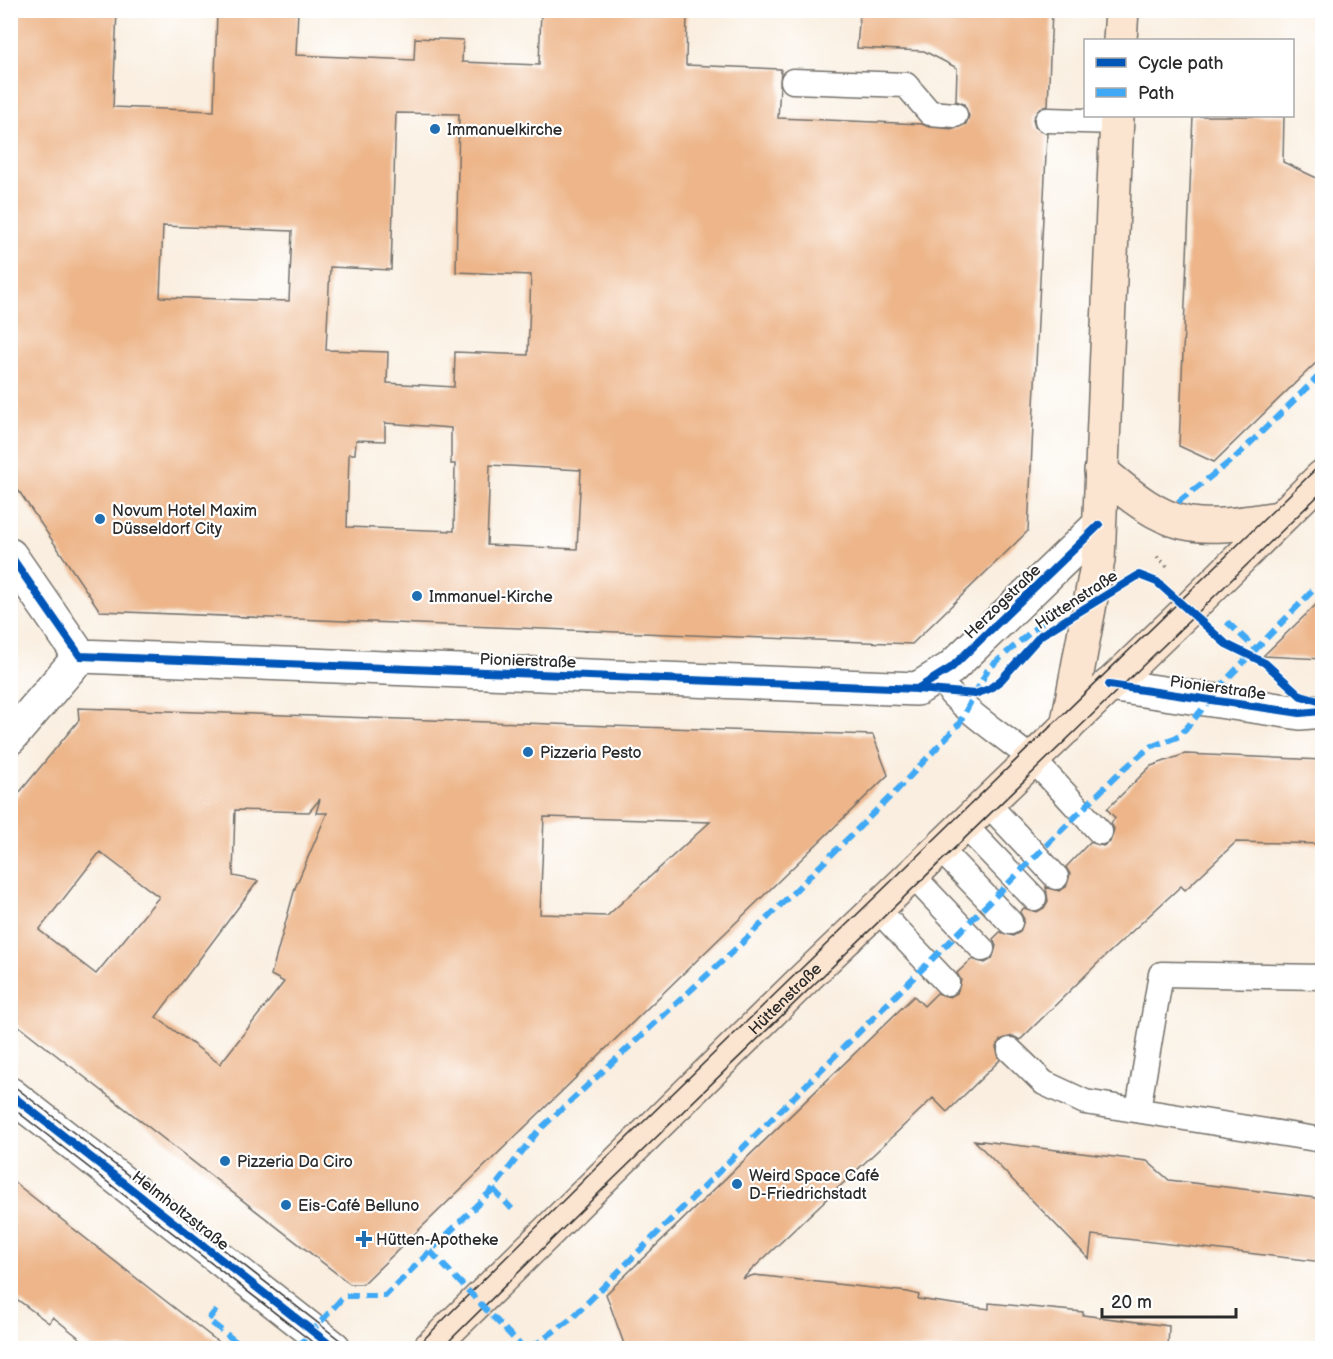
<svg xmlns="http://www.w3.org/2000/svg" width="1333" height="1359" viewBox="0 0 1333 1359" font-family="'Balsamiq Sans',sans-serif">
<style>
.building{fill:#edb589;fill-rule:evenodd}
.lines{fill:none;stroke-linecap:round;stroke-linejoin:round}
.service-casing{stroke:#736f6a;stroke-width:27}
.minor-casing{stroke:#736f6a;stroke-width:36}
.tertiary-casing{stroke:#736f6a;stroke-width:36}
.secondary-casing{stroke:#736f6a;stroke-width:36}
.path{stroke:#736f6a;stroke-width:4;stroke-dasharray:1.5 4.5;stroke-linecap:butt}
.service{stroke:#fff;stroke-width:24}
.minor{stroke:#fff;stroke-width:33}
.tertiary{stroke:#fff;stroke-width:33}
.secondary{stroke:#fce5d0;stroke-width:33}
.tram{stroke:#2b2b2b;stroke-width:1.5}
.quiet{stroke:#3fa9f5;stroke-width:6;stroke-dasharray:12 6;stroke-linecap:butt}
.cycleway-casing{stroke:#fff;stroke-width:11}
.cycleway{stroke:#0057b8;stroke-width:8}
.poi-dot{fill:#1f6fb2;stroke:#fff;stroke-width:2}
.labels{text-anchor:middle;stroke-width:4.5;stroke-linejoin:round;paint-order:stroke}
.poi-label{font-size:16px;fill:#2b2b2b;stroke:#fff;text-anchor:start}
.street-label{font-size:16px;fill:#2b2b2b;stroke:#fff}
</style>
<rect width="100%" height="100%" fill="#fff"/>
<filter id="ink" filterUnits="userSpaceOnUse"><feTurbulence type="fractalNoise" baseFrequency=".0167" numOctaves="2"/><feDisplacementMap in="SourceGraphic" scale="12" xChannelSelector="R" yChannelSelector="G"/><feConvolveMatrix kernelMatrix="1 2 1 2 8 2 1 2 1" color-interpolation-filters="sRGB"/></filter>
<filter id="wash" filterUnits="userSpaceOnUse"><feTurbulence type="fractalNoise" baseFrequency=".008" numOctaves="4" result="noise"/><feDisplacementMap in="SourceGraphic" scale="24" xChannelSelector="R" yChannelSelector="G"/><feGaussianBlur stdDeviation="1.35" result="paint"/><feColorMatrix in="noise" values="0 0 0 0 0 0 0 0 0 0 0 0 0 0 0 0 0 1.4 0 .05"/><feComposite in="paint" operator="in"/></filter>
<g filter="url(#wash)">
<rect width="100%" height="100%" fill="#f9eedf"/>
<g id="blocks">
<!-- building -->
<path class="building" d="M10,10H117L113,107L214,111L217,10H298L296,55L414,60L415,38L463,40L462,62L539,65L541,10H687L686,65L781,69L778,118L922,124L929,127L954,129L966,124L969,116L964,104L956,101L957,68L924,51L857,48L860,10H1052L1048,106L1040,108L1033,119L1035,127L1047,134L1028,531L912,644L100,611L10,478ZM396,113L459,114L456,272L531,275L528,355L455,352L454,387L387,383L388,352L326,350L330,267L391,270ZM163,226L292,231L289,301L160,297ZM385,423L451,428V464H455L454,531L347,527L349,454H355L356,440L385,441ZM490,465L581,470L577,549L487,545Z
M1193,116H1284L1283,162L1323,181V356L1214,462L1179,446Z
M1323,598V659L1263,656Z
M78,708L873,735L888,775L363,1284H350L10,1019V804L79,720ZM320,799L316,813H327L295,888L271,975L284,982L220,1064L156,1017L258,881L233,876L235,810L309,812ZM544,817L580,818L710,822L607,916L540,914ZM100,852L159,897L96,974L39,930Z
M1185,754L1323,760V844L1236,842L1185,890L1181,886L1099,962L1020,1040L1013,1036L1000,1040L996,1047L1000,1060L947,1112L933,1098L742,1279L754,1275L908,1292L919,1295L918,1299L989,1309V1303L1083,1312V1315L1169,1326L1168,1348H658L624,1344L606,1294L914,996L924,1006L937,993L950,997L957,993L961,980L957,973L972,959L985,963L992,959L996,946L993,939L1000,932L1013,936L1020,932L1024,919L1020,912L1024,908L1037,912L1044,908L1048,901L1046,887L1059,891L1066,887L1070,874L1066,867L1087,845L1090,842L1103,846L1110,842L1114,829L1111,823L1115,818L1107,809L1151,766Z
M974,1140L1147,1161L1169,1180L1323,1199V1262L1092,1235L1089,1259Z
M10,1179L149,1288L226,1348H92L53,1317L49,1323L10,1294Z"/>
</g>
</g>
<g filter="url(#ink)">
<use href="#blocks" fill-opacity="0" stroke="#736f6a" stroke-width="1.5"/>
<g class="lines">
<defs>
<path id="service" d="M793,81L906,85L930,113L955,115
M1047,120L1117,122
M951,694C974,718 1004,736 1030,758C1055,781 1077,808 1100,832
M987,803L1056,877
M964,825L1034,898
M940,849L1010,922
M912,875L982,949
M877,909L947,983
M1010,1050L1044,1083L1085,1102L1322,1140
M1138,1110L1161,974L1322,977"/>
<path id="minor" d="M10,555L80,656
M80,656L917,689L951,668L1099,525
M1109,685L1300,713L1322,711
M10,738L80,656"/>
<path id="tertiary" d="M10,1094L334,1348"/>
<g id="secondary">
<path d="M1120,40L1122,10"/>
<path d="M1101,471C1171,531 1189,532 1279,518"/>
<path d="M1067,727L1098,560L1117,116"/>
<path id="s1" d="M430,1348L800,983L1188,610L1322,477"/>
</g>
</defs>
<!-- service casing -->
<use href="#service" class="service-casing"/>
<!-- minor casing -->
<use href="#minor" class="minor-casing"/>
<!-- tertiary casing -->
<use href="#tertiary" class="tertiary-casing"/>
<!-- secondary casing -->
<use href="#secondary" class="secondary-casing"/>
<!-- path -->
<path class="path" d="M1157,557L1170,569"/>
<!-- service -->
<use href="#service" class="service"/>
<!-- minor -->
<use href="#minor" class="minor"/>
<!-- tertiary -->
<use href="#tertiary" class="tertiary"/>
<!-- secondary -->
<use href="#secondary" class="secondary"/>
<!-- tram -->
<path class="tram" d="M10,1083L350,1348
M10,1106L320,1348
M415,1348L600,1164L1322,463
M442,1348L604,1188L1322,492"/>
<!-- quiet -->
<path class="quiet" d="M1178,502L1237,456L1322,373
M1227,622L1256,649
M493,1189L512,1209
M430,1251L523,1348
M216,1310L208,1320L244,1348
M297,1348L344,1296H385L493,1189L538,1131L743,942L897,790L959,724L988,669L1048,617
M531,1348L571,1319L1117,775L1150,747L1180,736L1227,679L1322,581"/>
<defs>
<path id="cycleway" d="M10,555L80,656L917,689L975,694L989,689L1001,680L1041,635L1139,575L1157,582L1226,644L1265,663L1301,696L1322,702
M1109,685L1300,713L1322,711
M917,689L951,668L1099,525
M10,1094L334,1348"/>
</defs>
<!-- cycleway casing -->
<use href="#cycleway" class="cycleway-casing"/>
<!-- cycleway -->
<use href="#cycleway" class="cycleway"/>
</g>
</g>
<!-- markers -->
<g class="poi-dot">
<circle cx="435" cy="129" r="6"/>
<circle cx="100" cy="519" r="6"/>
<circle cx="417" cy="596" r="6"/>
<circle cx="528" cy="752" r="6"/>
<circle cx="225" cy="1161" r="6"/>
<circle cx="737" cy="1184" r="6"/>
<circle cx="286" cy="1205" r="6"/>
<path d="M361 1230h6v6h6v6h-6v6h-6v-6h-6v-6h6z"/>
</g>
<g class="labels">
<!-- poi labels -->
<g class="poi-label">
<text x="447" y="135">Immanuelkirche</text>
<text x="112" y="516">Novum Hotel Maxim<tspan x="112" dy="18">Düsseldorf City</tspan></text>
<text x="429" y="602">Immanuel-Kirche</text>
<text x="540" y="758">Pizzeria Pesto</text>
<text x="237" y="1167">Pizzeria Da Ciro</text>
<text x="749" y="1181">Weird Space Café<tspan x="749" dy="18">D-Friedrichstadt</tspan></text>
<text x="298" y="1211">Eis-Café Belluno</text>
<text x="376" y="1245">Hütten-Apotheke</text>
</g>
<!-- street labels -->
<g class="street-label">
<text transform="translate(1076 599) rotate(-33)" y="6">Hüttenstraße</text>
<text transform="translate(1002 601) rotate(-44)" y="6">Herzogstraße</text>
<text transform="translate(528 660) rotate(2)" y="6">Pionierstraße</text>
<text transform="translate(1218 687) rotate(8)" y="6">Pionierstraße</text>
<text dy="6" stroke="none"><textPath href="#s1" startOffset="498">Hüttenstraße</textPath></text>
<text transform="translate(181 1210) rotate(38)" y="6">Helmholtzstraße</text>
</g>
</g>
<!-- margin -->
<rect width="1333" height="1359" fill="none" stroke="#fff" stroke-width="36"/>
<!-- legend -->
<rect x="1084" y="39" width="210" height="78" fill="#ffffff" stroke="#aaaaaa" stroke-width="1.5"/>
<rect x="1096" y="58" width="30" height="9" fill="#0057b8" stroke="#aaaaaa" stroke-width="1.5"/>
<text x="1138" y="69" font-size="18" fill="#2b2b2b">Cycle path</text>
<rect x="1096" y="88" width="30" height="9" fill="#3fa9f5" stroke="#aaaaaa" stroke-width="1.5"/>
<text x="1138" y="99" font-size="18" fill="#2b2b2b">Path</text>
<!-- scale -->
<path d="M1102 1308v9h134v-9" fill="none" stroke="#2b2b2b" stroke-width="3"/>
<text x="1111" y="1308" font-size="18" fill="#2b2b2b" stroke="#ffffff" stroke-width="4.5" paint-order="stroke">20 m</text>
</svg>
